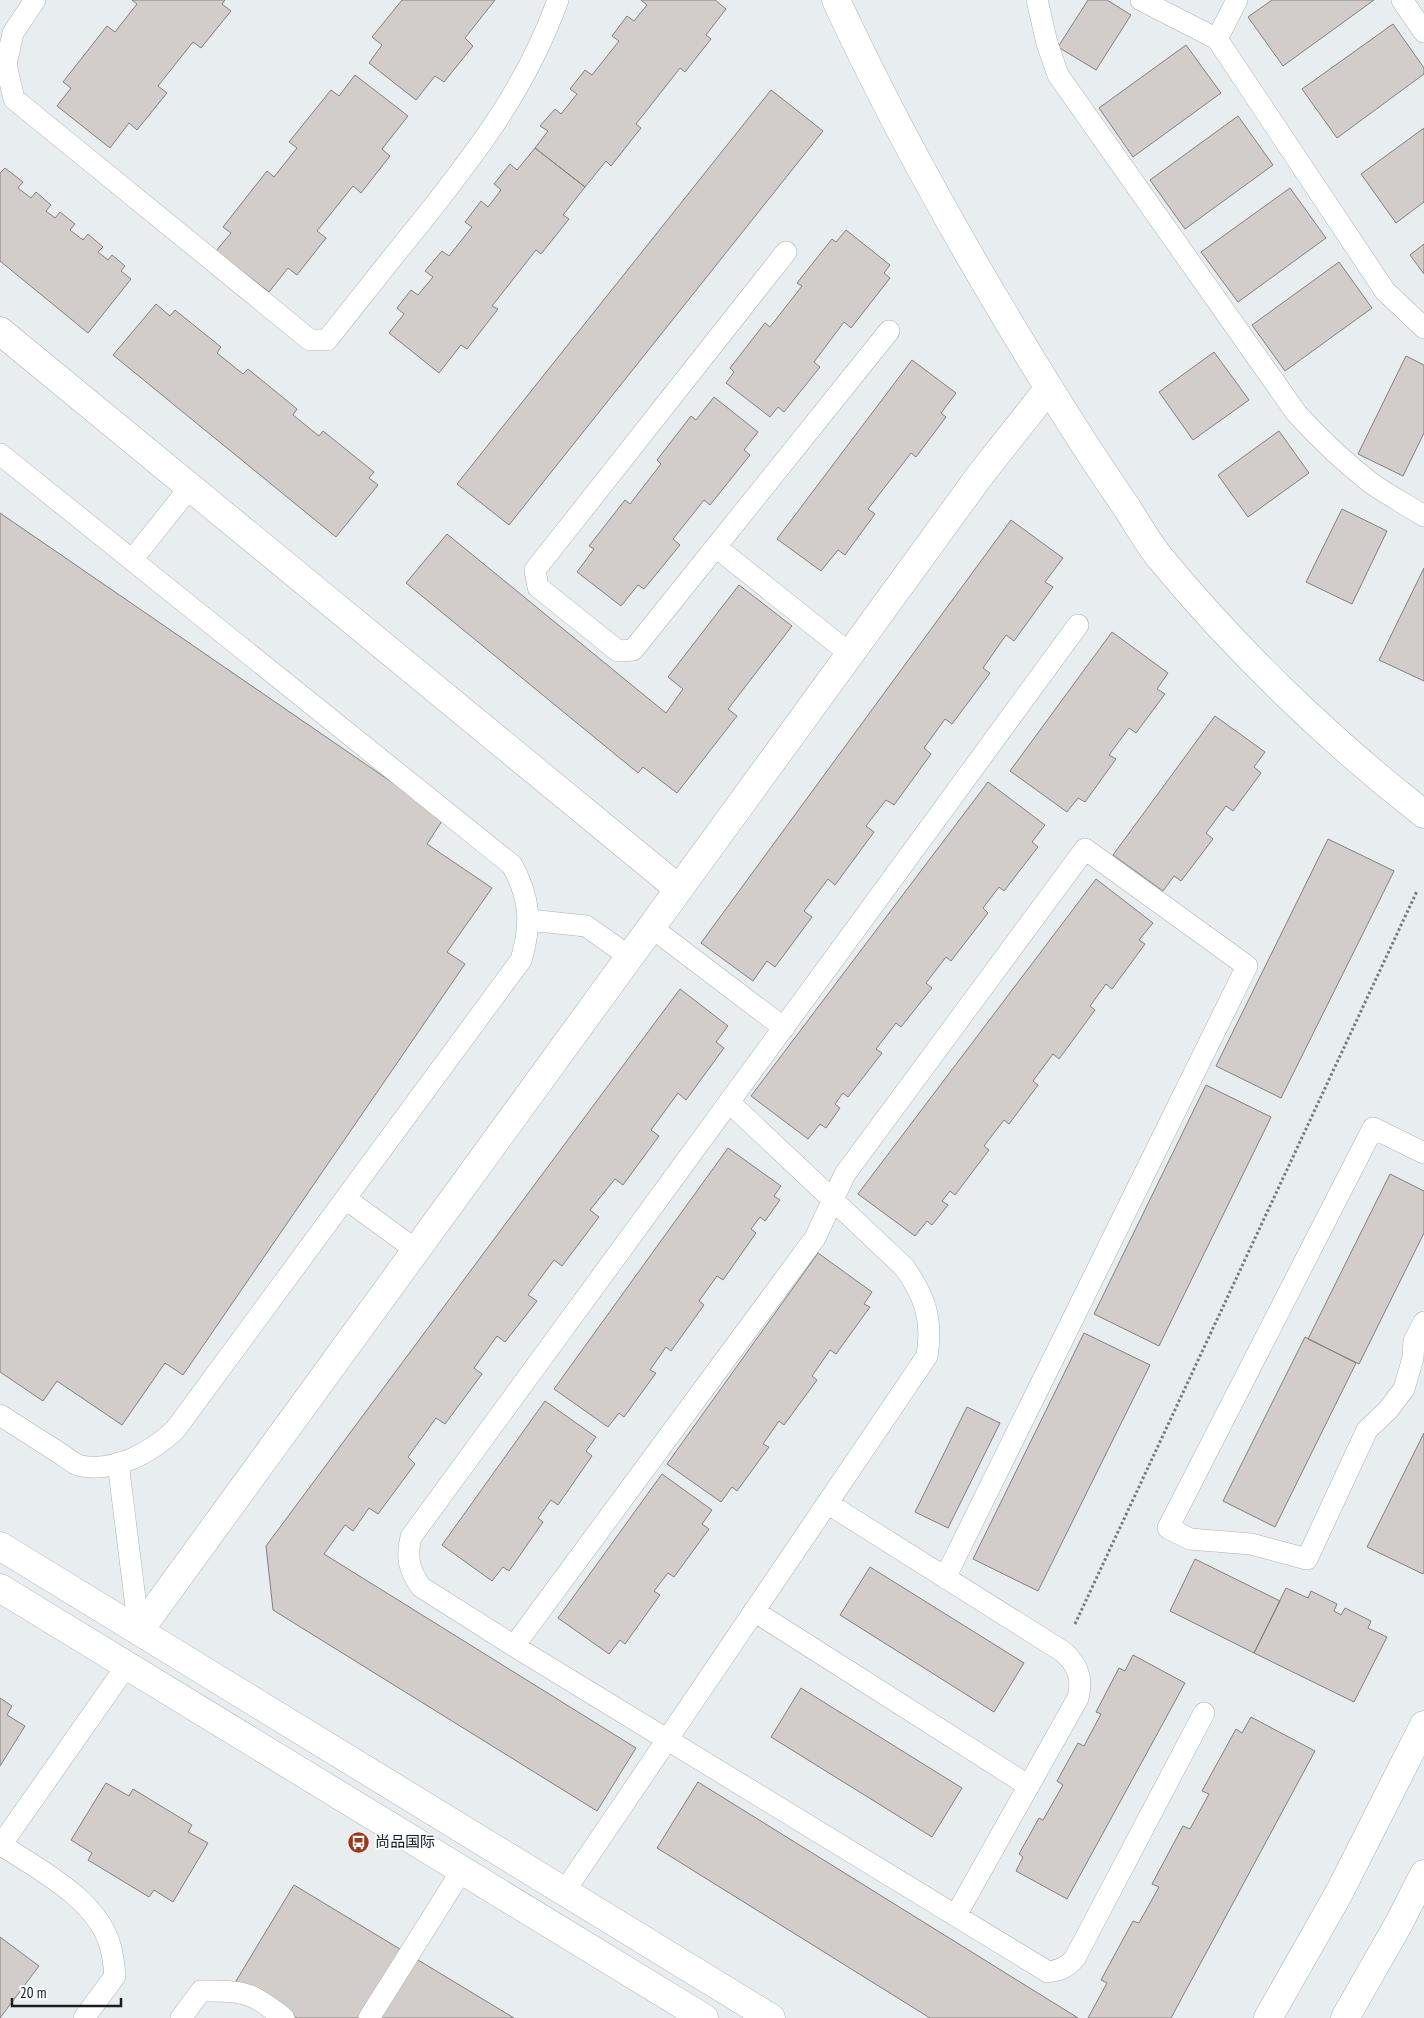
<svg xmlns="http://www.w3.org/2000/svg" width="1424" height="2018" viewBox="0 0 1424 2018" font-family="'PT Sans Narrow','Noto Sans SC',sans-serif">
<style>
.building{fill:#d2cdcb;stroke:#85807f}
.lines{fill:none;stroke-linecap:round;stroke-linejoin:round}
.lane-casing{stroke:#adb1b4;stroke-width:22}
.street-casing{stroke:#adb1b4;stroke-width:29}
.secondary-casing{stroke:#adb1b4;stroke-width:29}
.path{stroke:#777b7c;stroke-width:3;stroke-dasharray:2.5 2.5;stroke-linecap:butt}
.lane{stroke:#fff;stroke-width:21}
.street{stroke:#fff;stroke-width:28}
.secondary{stroke:#fff;stroke-width:28}
.labels{text-anchor:middle;stroke-width:4;stroke-linejoin:round;paint-order:stroke}
.poi-label{font-size:15px;fill:#1b1d1e;stroke:#f5fafd;text-anchor:start}
</style>
<rect width="100%" height="100%" fill="#e8edef"/>
<!-- building -->
<path class="building" d="M132,0H225L222,4L231,11L201,48L193,42L158,86L167,93L137,130L129,123L110,148L57,106L71,88L63,82L107,26L115,32L137,4Z
M402,0H495L465,38L473,46L444,82L435,76L416,100L369,63L382,45L372,37Z
M641,0H715L726,9L706,35L711,39L685,72L680,68L636,124L641,128L611,166L606,161L585,187L535,148L548,131L540,126L555,109L561,114L577,94L570,89L585,70L592,75L619,41L612,36L627,16L634,21L647,5Z
M1088,0H1107L1131,15L1096,70L1058,47Z
M1272,0H1374L1283,66L1248,17Z
M1393,24L1424,68V74L1337,138L1302,89Z
M1186,45L1221,93L1133,157L1099,108Z
M355,75L408,116L382,149L390,156L361,193L353,186L317,231L326,238L297,275L288,268L269,292L216,251L231,233L223,227L267,171L274,177L297,148L289,142L331,90L339,96Z
M771,90L823,131L509,525L457,484Z
M1238,116L1273,165L1185,229L1150,180Z
M1424,128V202L1396,223L1361,174Z
M535,148L585,187L563,215L569,219L541,254L536,250L492,306L498,309L467,349L461,345L439,373L389,333L404,314L397,308L411,290L418,295L433,277L425,271L442,251L449,256L472,227L465,222L481,201L488,207L501,190L494,184L510,164L517,170Z
M5,168L23,182L18,188L31,198L36,192L51,205L46,211L55,218L60,212L75,224L70,230L83,240L88,234L103,247L98,252L108,260L112,255L125,266L121,271L131,279L88,333L0,261V173Z
M1290,188L1326,238L1238,302L1201,252Z
M846,230L890,265L884,273L890,278L851,328L844,322L814,362L820,367L784,412L778,407L770,417L726,383L734,372L730,368L765,323L770,327L802,286L797,283L832,239L836,242Z
M1424,244V274L1410,255Z
M1339,262L1372,308L1285,371L1252,325Z
M156,304L170,316L175,310L221,347L217,353L243,374L248,369L297,409L293,415L319,436L323,431L374,472L369,478L378,485L336,537L113,355Z
M1214,352L1249,400L1193,440L1159,392Z
M1406,356L1424,365V433L1403,476L1358,454Z
M912,360L956,393L941,413L946,417L916,457L911,453L868,509L875,514L845,555L838,550L821,571L777,539Z
M714,397L758,432L744,450L750,455L710,505L704,500L673,539L680,545L644,589L638,585L621,606L577,572L594,549L589,546L625,500L630,504L661,464L657,460L691,416L696,420Z
M1279,431L1309,473L1248,517L1218,475Z
M1342,509L1387,531L1352,604L1306,582Z
M0,513L444,818L427,844L492,888L447,952L465,964L183,1375L165,1363L122,1425L57,1381L43,1401L0,1372Z
M1011,520L1063,558L1045,582L1053,587L1014,641L1006,635L983,668L990,673L952,724L945,719L924,748L931,754L894,805L886,800L866,826L874,832L835,885L828,879L804,911L812,917L775,967L767,961L753,981L701,943Z
M447,534L666,713L683,689L668,677L739,585L792,626L728,709L737,716L677,793L643,767L638,773L406,583Z
M1424,568V681L1379,660Z
M1112,632L1168,673L1157,689L1165,694L1136,733L1129,728L1109,755L1116,759L1085,802L1078,798L1067,812L1010,771Z
M1215,716L1265,752L1254,767L1261,773L1233,811L1226,806L1206,833L1213,839L1181,881L1174,876L1163,891L1113,855Z
M988,782L1045,825L1032,842L1038,847L1004,891L999,887L983,908L988,913L951,961L946,957L926,983L932,988L901,1027L896,1023L876,1049L882,1053L848,1097L843,1093L835,1104L840,1108L826,1128L820,1124L808,1139L751,1096Z
M1328,839L1394,871L1281,1098L1216,1066Z
M1096,879L1153,923L1139,940L1145,944L1112,989L1106,984L1090,1006L1095,1010L1059,1059L1053,1054L1033,1081L1038,1085L1009,1124L1004,1120L984,1146L989,1150L955,1195L950,1191L942,1201L948,1205L932,1225L927,1221L915,1236L858,1194Z
M680,989L728,1026L716,1042L724,1048L686,1100L678,1093L651,1130L659,1136L623,1185L615,1179L590,1210L599,1217L562,1266L554,1260L528,1295L537,1301L505,1342L497,1336L474,1368L482,1374L445,1424L436,1418L408,1457L415,1464L378,1514L369,1508L353,1531L345,1525L324,1554L636,1748L597,1811L273,1610L266,1546Z
M1206,1085L1271,1117L1159,1346L1094,1314Z
M728,1148L781,1186L774,1196L780,1200L765,1221L760,1217L751,1229L756,1233L723,1280L717,1276L699,1301L704,1305L671,1351L666,1347L650,1370L656,1373L624,1417L619,1413L608,1427L554,1389Z
M1390,1174L1424,1191V1233L1359,1364L1308,1339Z
M818,1253L872,1292L864,1304L870,1307L836,1354L830,1350L812,1376L817,1380L784,1425L779,1421L763,1444L769,1447L737,1491L732,1487L721,1502L667,1464Z
M1084,1333L1150,1365L1038,1591L973,1559Z
M1305,1337L1356,1363L1275,1527L1223,1501Z
M545,1401L596,1437L586,1451L592,1456L558,1505L551,1500L538,1518L543,1522L509,1571L503,1567L492,1581L442,1545Z
M967,1407L1000,1423L948,1528L915,1512Z
M1424,1433V1572L1423,1574L1367,1547Z
M662,1474L712,1510L702,1524L709,1529L674,1577L668,1573L654,1591L660,1595L625,1644L620,1640L609,1654L558,1618Z
M1195,1559L1280,1601L1254,1653L1170,1611Z
M870,1567L1024,1663L994,1712L840,1615Z
M1286,1588L1308,1598L1311,1591L1337,1604L1334,1611L1341,1615L1345,1608L1371,1621L1368,1628L1387,1637L1354,1702L1254,1653Z
M1133,1655L1185,1683L1067,1899L1016,1871L1023,1857L1019,1854L1039,1818L1043,1820L1063,1785L1057,1781L1078,1743L1084,1746L1101,1714L1096,1712L1119,1668L1125,1671Z
M801,1688L962,1788L932,1837L771,1737Z
M0,1698L12,1706L7,1715L25,1726L0,1766Z
M1251,1717L1315,1751L1171,2018H1088L1107,1983L1101,1980L1133,1921L1139,1923L1159,1887L1152,1884L1183,1826L1190,1829L1209,1794L1202,1791L1236,1729L1242,1733Z
M698,1782L1078,2018H930L657,1848Z
M106,1783L129,1796L133,1789L192,1825L188,1832L208,1843L173,1902L154,1890L149,1897L88,1860L92,1853L71,1840Z
M294,1885L514,2018H297L236,1981Z
M0,1937L39,1966L0,2018Z"/>
<g class="lines">
<defs>
<path id="lane" d="M35,0L13,33L6,65L14,99L310,340H327C359,300 390,260 422,221C479,149 526,88 558,0
M1037,0L1047,43L1058,75L1297,414C1320,439 1344,462 1371,483C1388,495 1407,505 1424,516
M1141,0L1217,39L1385,291L1424,328
M1402,0L1424,32
M1217,39L1237,0
M786,252L535,570L538,587L618,651L633,650L889,331
M0,454L512,865C530,898 532,923 521,960L175,1430C150,1453 116,1472 81,1466C75,1465 67,1458 61,1454C41,1441 20,1428 0,1415
M716,547L850,654
M132,560L190,487
M1078,625L411,1537C406,1557 409,1570 421,1587L514,1646L1048,1972C1060,1970 1067,1968 1075,1958L1204,1713
M529,920L586,926L630,957
M651,927L784,1028
M1424,1153L1373,1128L1168,1528L1190,1539L1251,1544L1307,1559L1367,1430L1388,1410L1404,1389L1413,1358L1414,1341L1424,1322
M346,1199L416,1250
M118,1463L139,1631
M827,1503L1062,1651C1078,1664 1083,1679 1078,1698L956,1915
M754,1611L1029,1786
M514,1646L815,1238L845,1174L1085,849L1247,966L945,1578
M0,1844C39,1870 96,1898 110,1945C113,1955 114,1966 115,1976L84,2018
M1,1845L127,1665
M564,1892L927,1356C933,1320 925,1296 904,1267L729,1102
M181,2018L201,1991C218,1991 237,1990 253,1997C264,2002 274,2011 284,2018
M369,2018L462,1870"/>
<path id="street" d="M0,331L679,889
M139,1631L981,474L1049,388"/>
<path id="secondary" d="M836,0C899,136 973,266 1052,393C1076,432 1101,470 1127,508C1138,525 1148,543 1161,559C1236,650 1330,741 1424,814
M0,1546L771,2018
M0,1588L704,2018
M1268,2018L1339,1893L1424,1725
M1345,2018L1398,1925L1424,1874"/>
</defs>
<!-- lane casing -->
<use href="#lane" class="lane-casing"/>
<!-- street casing -->
<use href="#street" class="street-casing"/>
<!-- secondary casing -->
<use href="#secondary" class="secondary-casing"/>
<!-- path -->
<path class="path" d="M1075,1624L1417,891"/>
<!-- lane -->
<use href="#lane" class="lane"/>
<!-- street -->
<use href="#street" class="street"/>
<!-- secondary -->
<use href="#secondary" class="secondary"/>
</g>
<!-- icons -->
<defs>
<symbol id="bus-disc" viewBox="-11 -11 22 22"><circle r="9.5" fill="#9f3816" stroke="#f5fafd"/><path d="M-5-6H5V4H4V6H2V4H-2V6H-4V4H-5ZM-3.5-4V0h7V-4ZM-3.5 1.2v1.5H-2V1.2ZM2 1.2v1.5H3.5V1.2Z" fill="#fff"/></symbol>
</defs>
<g fill-rule="evenodd">
<use href="#bus-disc" x="346" y="1830" width="25" height="25"/>
</g>
<g class="labels">
<!-- poi labels -->
<g class="poi-label">
<text x="375" y="1847">尚品国际</text>
</g>
</g>
<!-- scale -->
<path d="M12 1998v8h109v-8" fill="none" stroke="#1b1d1e" stroke-width="2.5"/>
<text x="20" y="1998" font-size="15" fill="#1b1d1e" stroke="#f5fafd" stroke-width="4" paint-order="stroke">20 m</text>
</svg>
